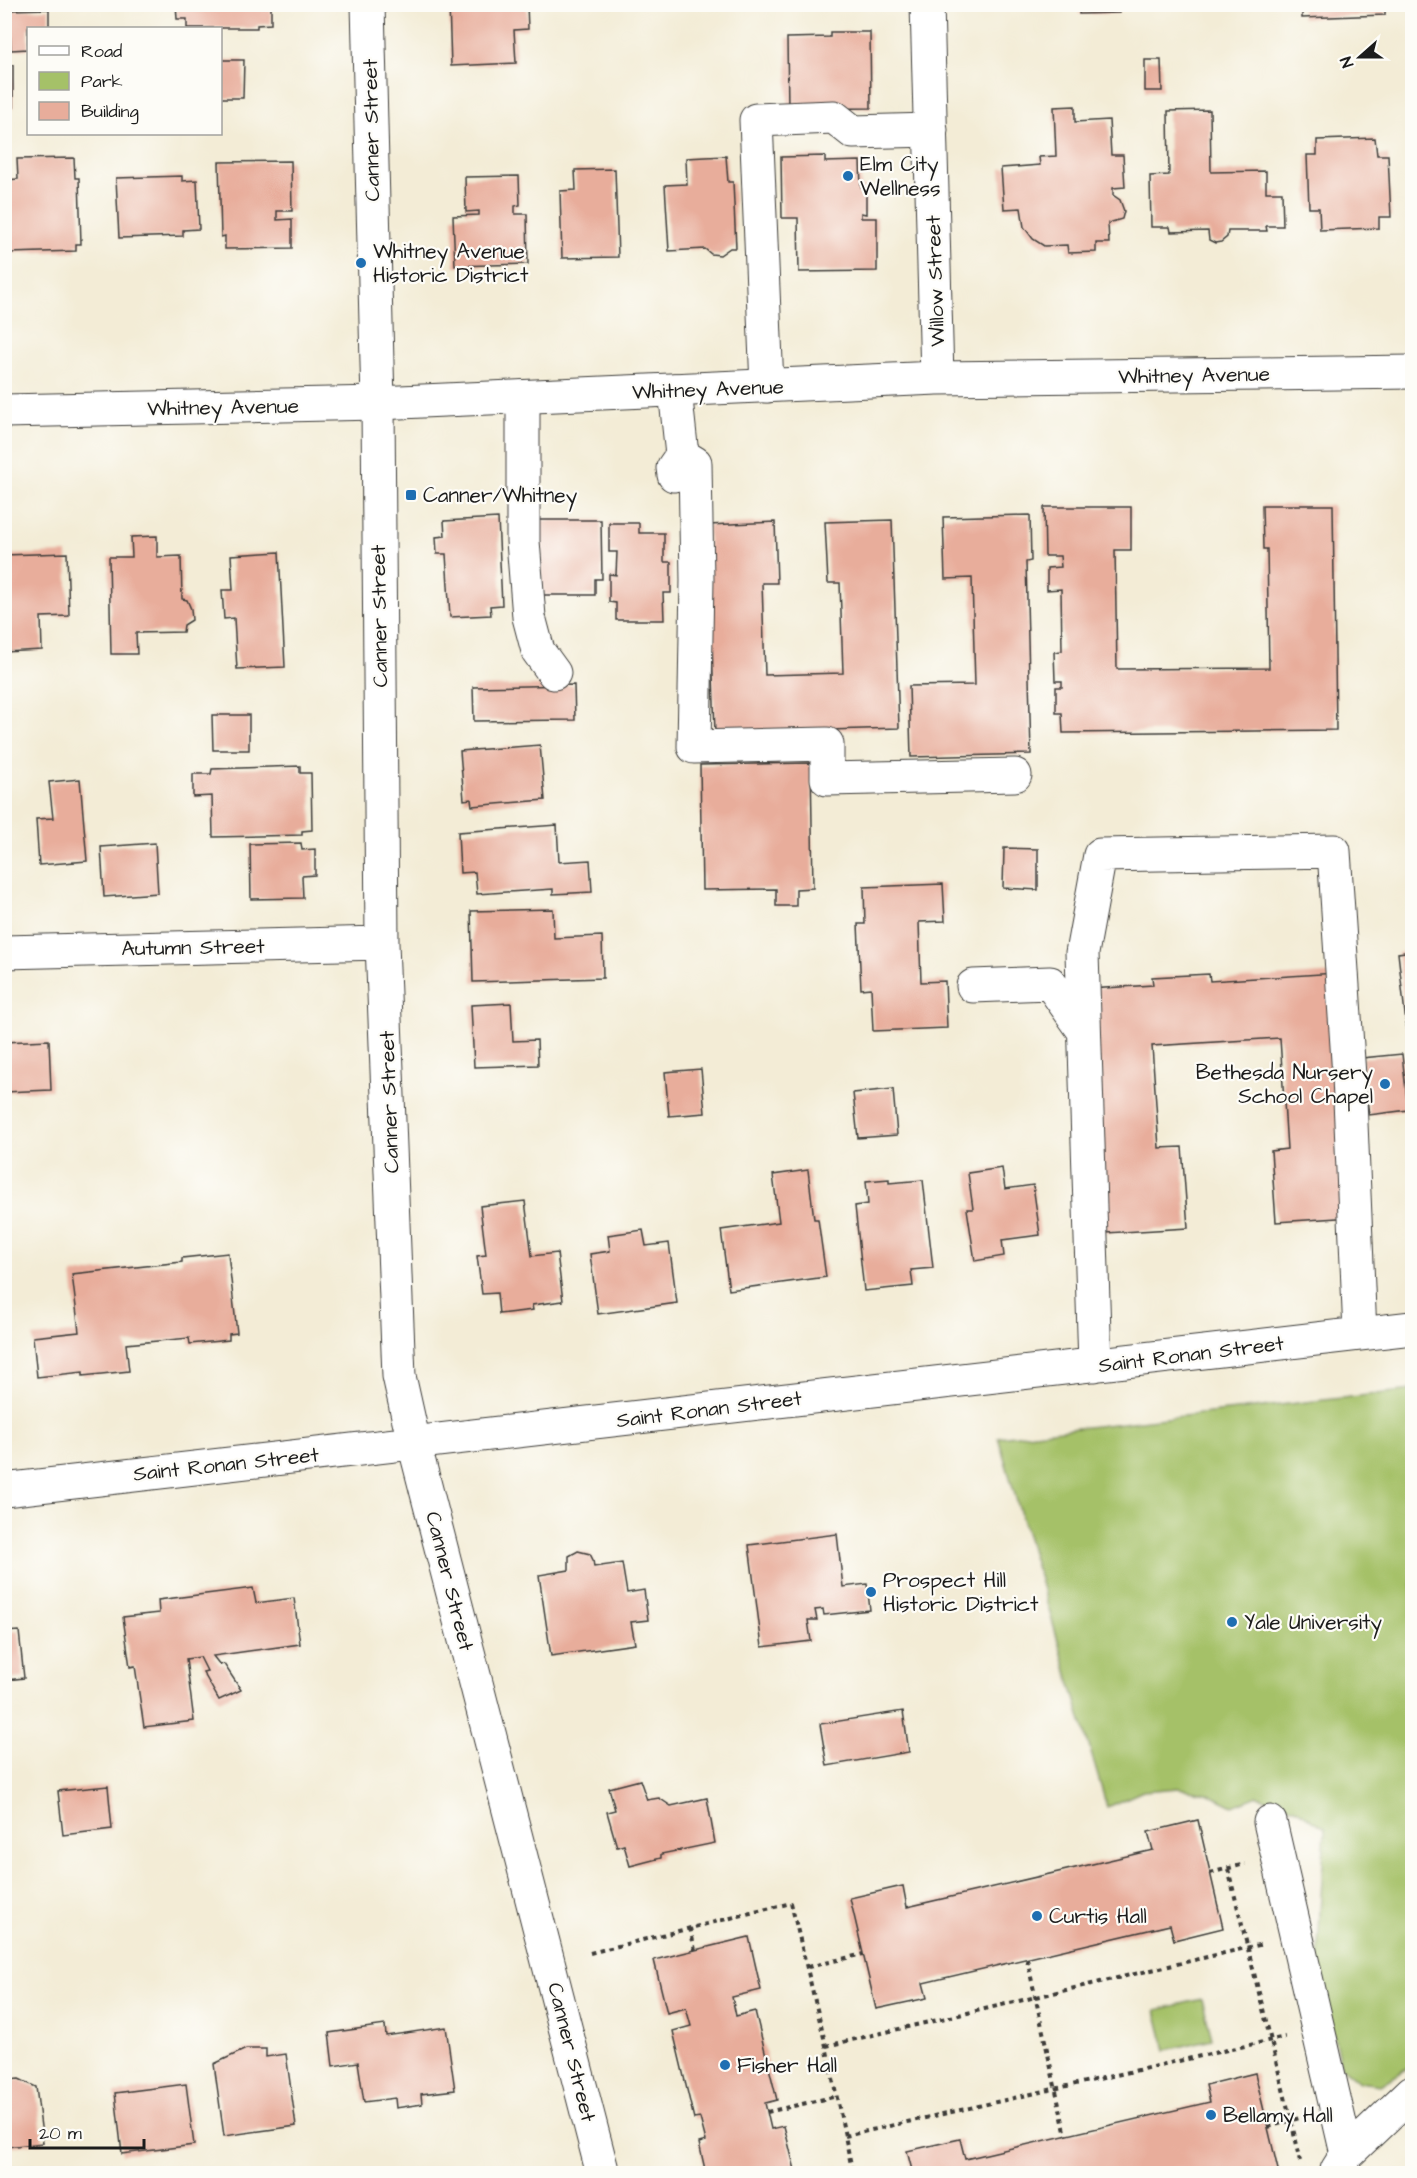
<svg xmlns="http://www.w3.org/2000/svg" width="1417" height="2178" viewBox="0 0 1417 2178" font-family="'Architects Daughter',sans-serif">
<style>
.green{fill:#a5c168;stroke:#606e42;stroke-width:1.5}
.building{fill:#e8ad9b}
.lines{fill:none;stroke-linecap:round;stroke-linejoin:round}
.minor-casing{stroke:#3c3b38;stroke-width:35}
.major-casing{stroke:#3c3b38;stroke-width:35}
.path{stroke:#3c3b38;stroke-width:4;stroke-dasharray:4.5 4.5;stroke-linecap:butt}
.minor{stroke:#fff;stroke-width:33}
.major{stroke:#fff;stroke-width:33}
.poi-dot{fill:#1f6fb2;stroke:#fdfcf7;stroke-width:2}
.labels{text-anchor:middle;stroke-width:4.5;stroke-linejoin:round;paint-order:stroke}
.street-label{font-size:21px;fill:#1c1c1c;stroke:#fdfcf7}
.poi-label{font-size:21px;fill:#1c1c1c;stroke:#fdfcf7;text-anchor:start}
</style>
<rect width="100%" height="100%" fill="#fdfcf7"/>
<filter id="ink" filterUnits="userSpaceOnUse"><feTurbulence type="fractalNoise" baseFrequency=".0167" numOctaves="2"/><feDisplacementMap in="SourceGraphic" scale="12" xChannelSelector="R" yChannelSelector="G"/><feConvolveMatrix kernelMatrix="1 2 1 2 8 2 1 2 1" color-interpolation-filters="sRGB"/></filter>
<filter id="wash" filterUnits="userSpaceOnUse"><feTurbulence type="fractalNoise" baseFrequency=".008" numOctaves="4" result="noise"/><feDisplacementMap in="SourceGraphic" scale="24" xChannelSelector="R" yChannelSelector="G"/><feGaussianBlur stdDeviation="1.35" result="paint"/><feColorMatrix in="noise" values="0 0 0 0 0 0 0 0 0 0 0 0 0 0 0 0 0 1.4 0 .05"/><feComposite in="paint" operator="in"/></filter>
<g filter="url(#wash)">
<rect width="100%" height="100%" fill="#f3ecd6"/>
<!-- green -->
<path class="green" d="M1412,1390V2065L1380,2085L1359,2082L1341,2067L1317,1964L1325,1828L1295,1808L1258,1796L1233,1806L1207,1793L1178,1788L1143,1791L1107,1807L998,1437Z
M1202,1999L1212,2039L1166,2050L1156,2010Z"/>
<g id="blocks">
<!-- building -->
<path class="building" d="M176,4H271V24L257,25V28H187V19H177Z
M449,4H527L528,29L514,30L516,63L451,66Z
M1079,4H1119V13L1079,14Z
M1302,4H1385V15L1302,18Z
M49,9V28H28V49L11,50L9,10Z
M830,32H870L871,108L788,109L787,38L830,37Z
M220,60H244L243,98H220Z
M1145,60H1161L1162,91H1145Z
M4,65H13V108H4Z
M1075,106V122L1109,120L1111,155H1123L1125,187L1113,188V195L1120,200L1124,211L1122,219L1108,223L1109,243H1096V252L1068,253L1067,245L1044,246L1033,239L1024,227L1021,208L1004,209L1001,168L1040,165L1039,157L1056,156L1054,107Z
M1210,110L1211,172L1266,171V192H1282L1283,226H1266L1267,231H1228L1227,237L1221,242L1215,243L1209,240L1208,231L1171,232L1170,227H1151L1150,176L1169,175L1168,111Z
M1375,138L1377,155H1388L1391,217H1379V228L1320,230L1319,208H1309L1307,155H1317V140Z
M726,156L728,182H733L736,248H730L720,255L711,254L705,249L669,251L665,185L687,184L686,158Z
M825,156V162L860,161L861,187H866V214L861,213V218H877V271L799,272L798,218H782L781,157Z
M74,158L75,178H79L81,244H76V251L9,253L6,180L18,179L17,159Z
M291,161L292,211H277V220L292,219V248L225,249V236L221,237L219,162Z
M615,169L618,257L562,258L560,191L576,190L575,170Z
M182,176V181L197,180L199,229L183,230V236L119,238L116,178Z
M519,176L520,205L515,206V214H527L528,264L455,266L453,216L479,215V211L466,212L465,177Z
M1262,505H1333L1336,730L1063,733L1062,713H1056V687H1062V681H1055L1054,652L1062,651L1061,589L1047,590V568L1061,567L1060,556H1045L1044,507H1131V550H1115L1117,669L1269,668L1267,549H1263Z
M1030,515L1031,561L1026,562L1031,754L911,757L909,686L975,685L972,578L945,579L943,517Z
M498,518L502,605L490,606L491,615L450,617L446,554H437L436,537L445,536L444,521Z
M536,520H601L602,579H595V595H543Z
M892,520L899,728L715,733L708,525L775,522L777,583H762L765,675L843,673L840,583H828L825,522Z
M609,523H639V533H664V562H671V593H663L664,620H616V603L609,602V574L616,575L617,552H609Z
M157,536V557L181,556L182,599L187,600L191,609L192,620L184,625L183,632L136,633L137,654H111L109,557H132L131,537Z
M279,552L285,667L237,669L234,618L224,619L222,590H233L231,555Z
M67,553L69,616L41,617L42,650L4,652V555Z
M574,685L575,720L474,721L473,687Z
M212,715H249V750H213Z
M540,745L545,800L472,806L471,799L464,800L460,751Z
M811,763L813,888L796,889V906H776V889L702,890L700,765Z
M300,766V773H311L312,830L302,831V835L213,837L212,796L193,797V774H211L212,769Z
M80,779L87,861L39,865L36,819L53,818L49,782Z
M557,825L559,862L590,860L592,892L553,894V889L477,894L475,872L460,873L458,832Z
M155,843L158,893L104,897L101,847Z
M301,843L302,850L315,849V875L302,876L303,898L251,899L250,844Z
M1004,848L1038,849V890L1003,888Z
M943,884L945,921L919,922L921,982L945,981L947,1028L873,1031L871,988L861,989L858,924H865L864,887Z
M553,909L554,938L602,936L603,978L473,982L471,911Z
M1412,951V1067H1411L1398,953Z
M1336,973L1353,1217L1276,1222L1271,1151L1287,1149L1280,1038L1152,1046L1159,1148L1182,1147L1188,1228L1106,1233L1089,989L1153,985L1152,977L1209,974L1210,981Z
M511,1003L513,1041L537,1040L538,1065L474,1067L471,1005Z
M49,1040L51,1090L4,1092V1042Z
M1402,1054L1408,1110L1369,1115L1362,1058Z
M701,1069L705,1113L669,1116L665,1072Z
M893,1089L897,1135L858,1138L853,1093Z
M1002,1168L1005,1189L1033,1185L1040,1235L1002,1240L1004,1256L975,1261L967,1209H973L968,1173Z
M808,1170L814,1219H818L826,1277L729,1290L721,1230L779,1222L773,1175Z
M889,1179V1183L923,1180L933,1268L911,1270L913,1286L864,1291L855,1206L868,1204L866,1181Z
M525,1201L532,1256L557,1253L563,1301L532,1305L533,1310L499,1314L497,1293L482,1294L477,1256L486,1255L480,1206Z
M643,1230L646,1246L669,1243L677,1303L598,1314L590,1254L610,1251L608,1235Z
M228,1253L237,1333L229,1334V1340L190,1344L189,1338L126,1344L129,1371L83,1376V1372L37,1377L33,1337L79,1332L72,1274L182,1262V1258Z
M837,1534L843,1587L867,1584L870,1610L824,1615L823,1609L815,1610L817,1620H808L811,1641L762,1647L749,1545Z
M578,1551L590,1554L593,1560L594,1567L622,1563L627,1593L644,1590L648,1620L631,1622L635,1644L551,1656L539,1575L569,1570V1556Z
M253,1588L256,1603L294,1598L300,1644L213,1656L220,1665L224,1664L241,1690L219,1700L203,1672L207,1671L200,1657L186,1659L194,1721L144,1727L135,1666L130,1667L123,1617L159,1613L158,1600Z
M19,1631L24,1678L7,1680L9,1692L4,1693V1632Z
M903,1711L909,1752L827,1766L820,1724Z
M640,1780L647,1800L659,1798L671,1806L707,1798L715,1843L661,1854V1858L630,1866L624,1845L617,1847L607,1812L615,1810L609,1788Z
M108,1786L112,1829L63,1835L58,1791Z
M1198,1820L1223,1928L1174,1940L1170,1925L923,1983L927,1998L876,2009L850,1898L903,1886L907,1907L1153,1850L1148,1832Z
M749,1937L761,1990L732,1997L736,2016L755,2011L777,2100L765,2103L771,2129L784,2126L796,2174H706L699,2143L706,2141L700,2118L694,2119L673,2031L691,2026L686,2008L667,2013L654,1960Z
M385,2025L386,2036L446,2027L455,2090L421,2094L422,2104L396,2108L395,2098L364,2102L358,2062L333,2066L329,2033Z
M246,2049H266V2057L286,2054L296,2126L224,2136L214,2064Z
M1255,2073L1279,2174H913L907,2151L960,2139L965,2159L1210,2102L1206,2085Z
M19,2079L36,2087L43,2143L6,2147L4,2140V2090L8,2080Z
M186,2084L194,2145L122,2154L115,2093Z"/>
</g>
</g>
<g filter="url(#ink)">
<use href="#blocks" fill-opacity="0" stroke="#3c3b38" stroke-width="1.5"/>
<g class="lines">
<defs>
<path id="minor" d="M368,4L378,403L382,943L399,1376L414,1443L603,2174
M767,386L756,120L834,117L853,132L931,130
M523,397V541L529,617L538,651L554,673
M682,455L695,463L697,580L694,747L827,744V779L1015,775
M674,475L673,468L682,455L675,390
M4,952L382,943
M973,986L1050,983L1084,1031
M1095,1365L1082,953L1100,855L1334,851L1349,1076L1360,1334
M4,1490L1412,1328
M1270,1822L1347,2154
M1337,2170L1347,2154L1412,2092"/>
<path id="major" d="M927,4L937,378
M4,411L378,403L937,378L1412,372"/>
</defs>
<!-- minor casing -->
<use href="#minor" class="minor-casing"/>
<!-- major casing -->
<use href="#major" class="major-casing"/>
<!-- path -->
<path class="path" d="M1228,1869L1301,2161
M1210,1873L1245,1864
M690,1928L695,1950
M590,1953L791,1903L826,2046L853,2174
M1027,1959L1066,2136
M808,1967L863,1954
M826,2046L1263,1944
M767,2112L837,2096
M1268,2127L1303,2117
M845,2136L1285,2037
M1410,2174L1412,2172"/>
<!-- minor -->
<use href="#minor" class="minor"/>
<!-- major -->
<use href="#major" class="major"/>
</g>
</g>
<!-- markers -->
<g class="poi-dot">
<circle cx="848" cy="176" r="6"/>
<circle cx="361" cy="263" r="6"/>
<rect x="405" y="489" width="12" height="12" rx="3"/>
<circle cx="1385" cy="1084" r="6"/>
<circle cx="871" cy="1592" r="6"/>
<circle cx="1232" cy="1622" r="6"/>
<circle cx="1037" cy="1916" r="6"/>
<circle cx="725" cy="2065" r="6"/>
<circle cx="1211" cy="2115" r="6"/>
</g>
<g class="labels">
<!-- street labels -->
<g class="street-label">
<text transform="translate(371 130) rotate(-91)" y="7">Canner Street</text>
<text transform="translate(935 281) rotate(-92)" y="7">Willow Street</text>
<text transform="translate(1194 375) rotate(-1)" y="7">Whitney Avenue</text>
<text transform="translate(708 389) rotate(-2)" y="7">Whitney Avenue</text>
<text transform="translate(223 407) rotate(-1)" y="7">Whitney Avenue</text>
<text transform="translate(379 616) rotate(-91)" y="7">Canner Street</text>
<text transform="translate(193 947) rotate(-1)" y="7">Autumn Street</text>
<text transform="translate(389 1102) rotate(-92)" y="7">Canner Street</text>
<text transform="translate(1191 1354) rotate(-7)" y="7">Saint Ronan Street</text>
<text transform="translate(709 1409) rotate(-7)" y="7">Saint Ronan Street</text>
<text transform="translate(226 1464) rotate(-6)" y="7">Saint Ronan Street</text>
<text transform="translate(450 1581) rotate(76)" y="7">Canner Street</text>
<text transform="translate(572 2052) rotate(76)" y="7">Canner Street</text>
</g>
<!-- poi labels -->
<g class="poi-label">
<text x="860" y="171">Elm City<tspan x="860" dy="24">Wellness</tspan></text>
<text x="373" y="258">Whitney Avenue<tspan x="373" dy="24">Historic District</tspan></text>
<text x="423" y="502">Canner/Whitney</text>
<text x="1373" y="1079" text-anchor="end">Bethesda Nursery<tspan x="1373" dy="24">School Chapel</tspan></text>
<text x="883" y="1587">Prospect Hill<tspan x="883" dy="24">Historic District</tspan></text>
<text x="1244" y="1629">Yale University</text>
<text x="1049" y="1923">Curtis Hall</text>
<text x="737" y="2072">Fisher Hall</text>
<text x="1223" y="2122">Bellamy Hall</text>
</g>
</g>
<!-- margin -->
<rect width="1417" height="2178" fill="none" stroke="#fdfcf7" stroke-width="24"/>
<!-- legend -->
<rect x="27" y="27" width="195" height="108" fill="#fdfcf7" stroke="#a3a29f" stroke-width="1.5"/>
<rect x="39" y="46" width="30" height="9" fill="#ffffff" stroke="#a3a29f" stroke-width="1.5"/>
<text x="81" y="57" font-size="18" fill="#1c1c1c">Road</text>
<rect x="39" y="72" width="30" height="18" fill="#a5c168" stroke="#a3a29f" stroke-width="1.5"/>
<text x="81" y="87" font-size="18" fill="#1c1c1c">Park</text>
<rect x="39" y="102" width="30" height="18" fill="#e8ad9b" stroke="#a3a29f" stroke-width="1.5"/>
<text x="81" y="117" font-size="18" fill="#1c1c1c">Building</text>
<!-- north arrow -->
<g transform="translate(1360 57) rotate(249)" stroke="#fdfcf7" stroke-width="4.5" paint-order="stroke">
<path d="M0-4.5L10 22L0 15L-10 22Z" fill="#1c1c1c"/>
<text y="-9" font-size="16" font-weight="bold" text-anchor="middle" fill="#1c1c1c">N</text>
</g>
<!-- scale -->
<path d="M30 2139v9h114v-9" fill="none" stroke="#1c1c1c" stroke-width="3"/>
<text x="39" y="2139" font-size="18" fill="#1c1c1c" stroke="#fdfcf7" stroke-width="4.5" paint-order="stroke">20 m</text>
</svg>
